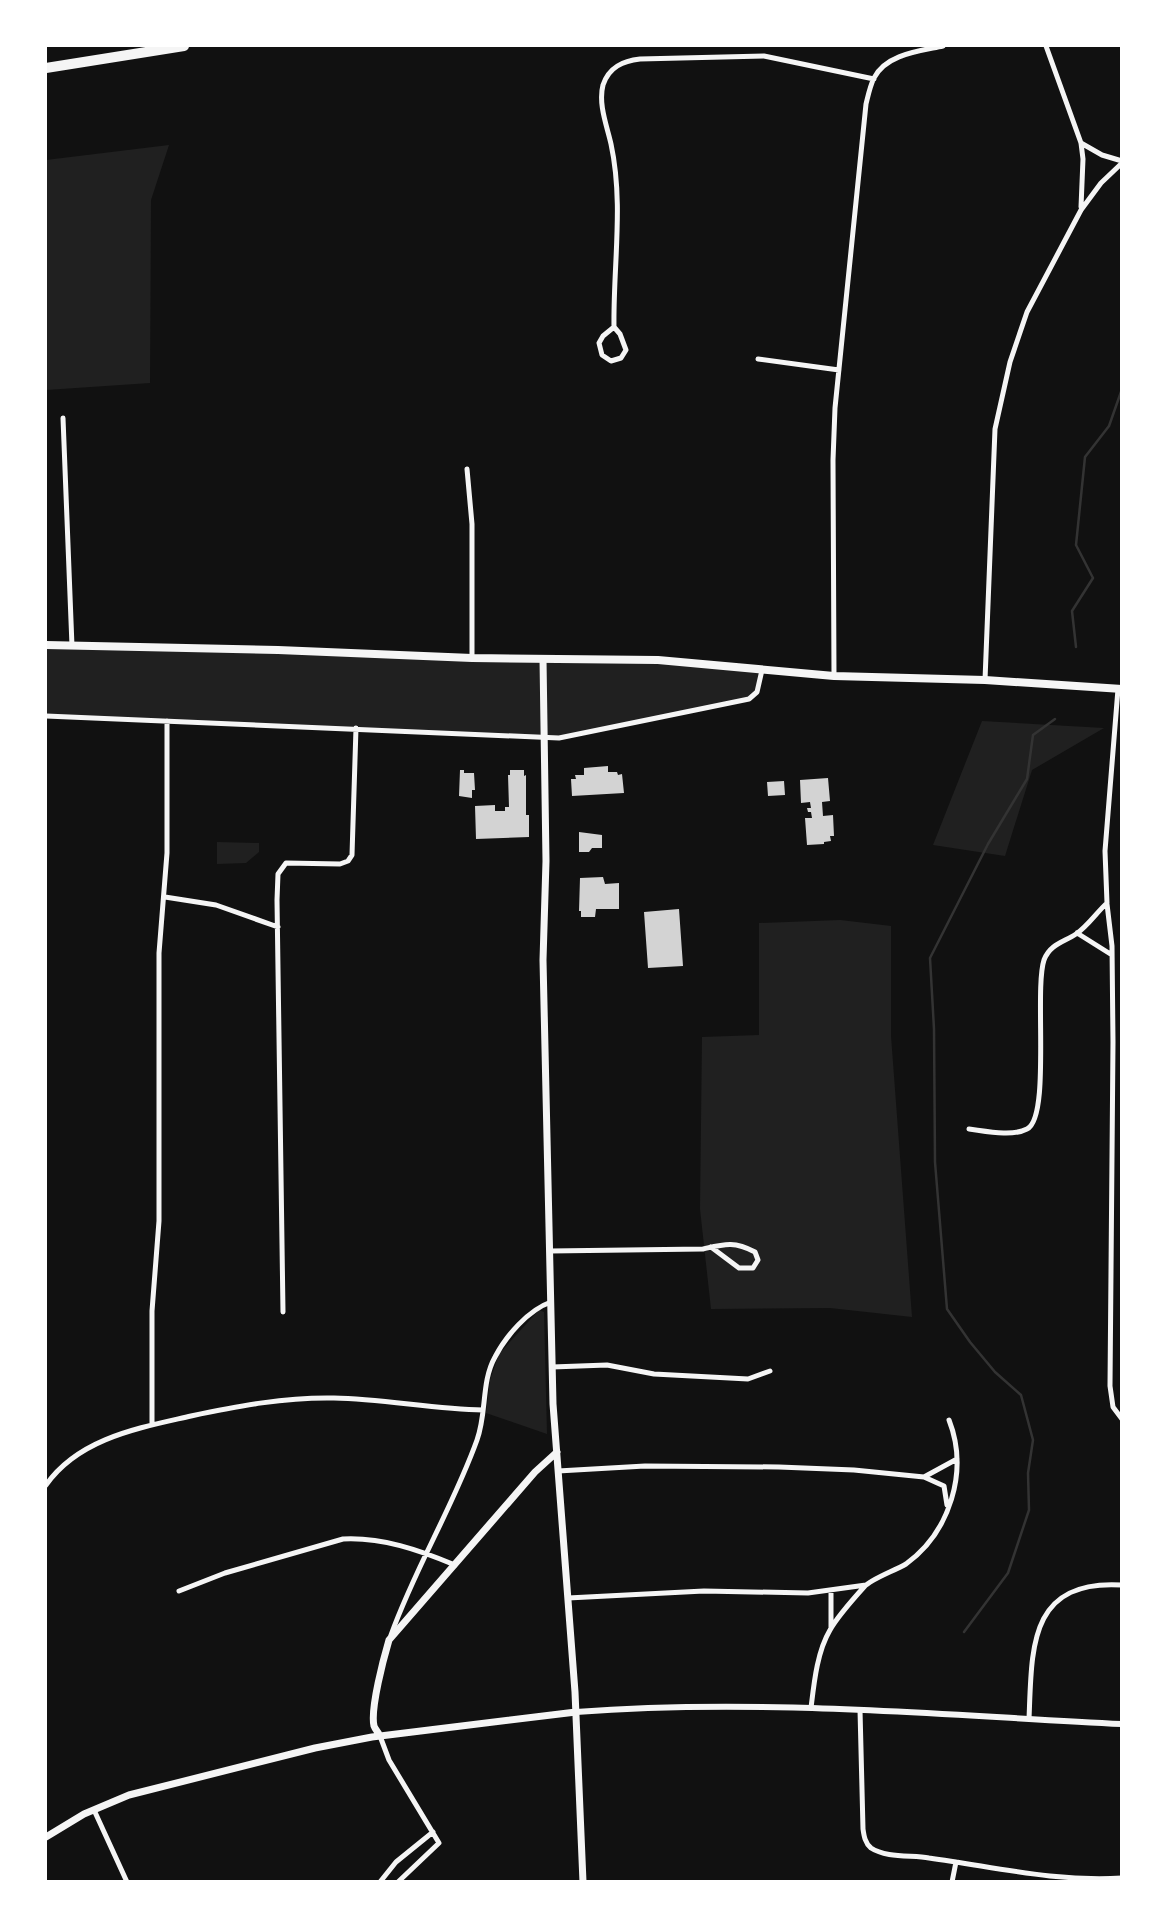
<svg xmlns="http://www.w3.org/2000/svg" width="1167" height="1927" viewBox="0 0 1167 1927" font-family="'Titillium Web',sans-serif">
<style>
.green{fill:#202020}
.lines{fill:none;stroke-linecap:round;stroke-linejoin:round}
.stream{stroke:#333;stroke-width:2.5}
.building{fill:#d3d3d3}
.minor{stroke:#f5f5f5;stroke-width:5}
.tertiary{stroke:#f5f5f5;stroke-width:6}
.secondary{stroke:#f5f5f5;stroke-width:7}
.primary{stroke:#f5f5f5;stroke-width:8}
.motorway{stroke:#f5f5f5;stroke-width:10}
</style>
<rect width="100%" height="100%" fill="#111"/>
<!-- green -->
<path class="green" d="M169,145L151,200L150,383L46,390V160Z
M46,645L620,660L762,670L754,696L559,738L46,716Z
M982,721L1104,728L1032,770L1005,856L933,845Z
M217,842L259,843V852L246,863L217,864Z
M840,920L891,926V1036L912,1317L830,1308L711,1309L700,1209L702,1037L759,1035V923Z
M539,1310L544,1312L547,1434L486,1413L490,1380L499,1354Z"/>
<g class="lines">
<!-- stream -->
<path class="stream" d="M1076,647L1072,611L1093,578L1076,545L1085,457L1109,426L1122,389
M964,1632L1008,1573L1029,1510L1028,1473L1033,1440L1021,1395L995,1372L970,1342L947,1309L935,1162L934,1029L930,958L988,844L1027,779L1033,735L1055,719"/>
</g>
<!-- building -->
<path class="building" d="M608,766V772H617L618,775L622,774L624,793L572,796L571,779H576L575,775H584V768Z
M460,770H464V773H474L475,790H472V798L459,796Z
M510,770H524V776L526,775V815H529V837L476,839L475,806L495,805V811H505V807H509L508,775H510Z
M828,778L830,801L822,802L823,816L833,815L834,836H830L831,841L824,842V844L807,845L805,818H812L811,812H808L807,808H811L810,802L801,803L800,780Z
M784,781L785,795L768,796L767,782Z
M579,832L602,835V848H592L589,852H579Z
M603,877L605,884L619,883V909H596L595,917H581V911H579L580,878Z
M679,909L683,966L648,968L644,912Z"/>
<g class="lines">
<!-- minor -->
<path class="minor" d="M1046,46L1081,143L1083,159L1081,207
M1081,143L1102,155L1122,161
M614,327L620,334L626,350L621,358L611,361L602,355L599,343L603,336L614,327C613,266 624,204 611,144C607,126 598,104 603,85C609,67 623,61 640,59L764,56L874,79
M758,359L839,370
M63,418L72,646
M467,469L472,524V658
M834,676L833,460L835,408L866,104C868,96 870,86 874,78C886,54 920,51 943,46
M985,680L995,429L1010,362L1027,312L1081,210L1101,183L1122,163
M46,716L559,738L749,699L757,692L762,670
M165,897L216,905L278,927
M1107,904L1112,946L1113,1042L1110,1386L1113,1407L1122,1419
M1077,933L1112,955
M969,1129C985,1131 1012,1137 1027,1129C1051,1117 1034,990 1044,960C1050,944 1064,942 1076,934C1087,927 1097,912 1107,903L1105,851L1118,689
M550,1251L703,1249C725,1244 734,1241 755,1252L758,1260L753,1268H739L711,1247
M283,1312L277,900L278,874L286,863L340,864L348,861L352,855L356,728
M552,1367L607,1365L654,1374L748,1379L770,1371
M152,1423V1311L159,1221V953L167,853V721
M558,1471L645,1466L779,1467L854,1470L924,1477L957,1459
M924,1477L944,1486L947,1505
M46,1485C79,1438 139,1428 191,1416C239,1406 285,1397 334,1398C384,1399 433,1409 483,1410
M179,1591L225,1573L343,1539C382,1537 419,1550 455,1565
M568,1598L704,1591L808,1593L866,1585
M831,1628V1591
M391,1635C415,1568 453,1507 477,1440C487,1413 481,1382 495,1357C506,1336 528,1310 551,1302
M811,1708C814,1683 817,1652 830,1630C836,1619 855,1597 864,1587C871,1579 894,1571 906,1564C950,1532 969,1471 949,1420
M860,1710L863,1829C864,1836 865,1843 871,1848C886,1858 912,1855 929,1858C996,1867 1053,1882 1122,1878
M1029,1719C1032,1649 1028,1579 1122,1585
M380,1736L389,1760L439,1843L398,1882
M94,1810L127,1882
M380,1882L396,1862L433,1832
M952,1882L956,1862"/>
<!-- tertiary -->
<path class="tertiary" d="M576,1712C758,1698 940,1715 1122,1724"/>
<!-- secondary -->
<path class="secondary" d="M543,659L546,861L543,960L553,1404L575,1692L583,1882
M380,1736C378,1732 375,1729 374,1726C370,1709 384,1657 389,1640L535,1472L557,1452
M46,1837L84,1814L129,1795L315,1748L372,1737L576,1712"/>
<!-- primary -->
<path class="primary" d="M46,645L278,650L472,658L658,660L834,676L985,680L1122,689"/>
<!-- motorway -->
<path class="motorway" d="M46,68L184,46"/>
</g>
<!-- border -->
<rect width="1167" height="1927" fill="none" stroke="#ffffff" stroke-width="94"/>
</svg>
